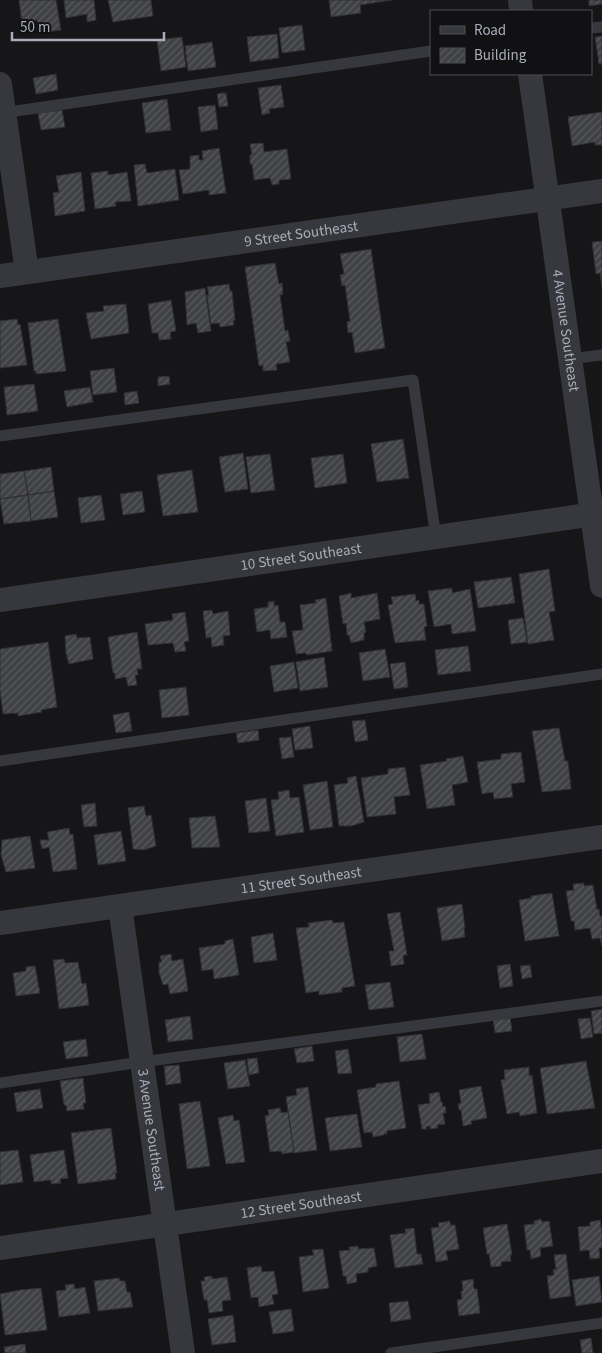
<svg xmlns="http://www.w3.org/2000/svg" width="602" height="1353" font-family="'Source Sans 3',sans-serif">
<style>
.building{fill:url(#building-hatch);stroke:#303034}
.lines{fill:none;stroke-linecap:round;stroke-linejoin:round}
.service{stroke:#37383d;stroke-width:11}
.minor{stroke:#37383d;stroke-width:24}
.labels{text-anchor:middle;stroke-width:4;stroke-linejoin:round;paint-order:stroke}
.street-label{font-size:15px;fill:#a8adb8;stroke:#111113}
</style>
<defs>
<pattern id="building-hatch" width="6" height="6" patternUnits="userSpaceOnUse" patternTransform="scale(1.25)"><rect width="6" height="6" fill="#404145"/><path d="M-1 1l2-2M0 6l6-6M5 7l2-2" fill="none" stroke="#595a5e"/></pattern>
</defs>
<rect width="100%" height="100%" fill="#161618"/>
<path class="building" d="M19,0H56L61,30L39,33L37,20L22,23Z
M64,0H94L96,20L87,22V14L66,18Z
M108,0H151L153,16L113,22Z
M329,0H392L360,5L361,13L331,17Z
M589,0H602V4L589,6Z
M302,25L305,50L282,53L279,28Z
M277,34L279,58L250,62L247,37Z
M602,36V64H599L595,37Z
M182,37L186,67L161,71L157,40Z
M212,42L216,67L188,71L185,46Z
M56,74L58,90L36,94L33,78Z
M281,85L284,107L269,109L270,113L262,115L258,88Z
M222,93H226L228,106L219,107L217,94Z
M167,99L171,130L146,133L142,103Z
M215,105L218,129L201,132L198,107Z
M62,110L65,127L41,130L38,113Z
M602,112V145H595V142L572,146L568,117Z
M263,143L264,152L287,149L291,179L279,180V184L272,185L270,178L254,180L252,164H250V155L252,154L250,144Z
M219,148L226,193L209,195V190L183,194L179,170L190,169V156L199,155V160H203L202,151Z
M145,164L147,173L175,169L179,200L138,206L134,165Z
M108,171V175L127,172L131,201L115,202L116,206L95,209L91,173Z
M81,172L85,211L55,216L53,193L59,192L56,176Z
M602,241V287L600,273L596,274L592,242Z
M371,249L385,348L355,353L352,332L348,333L347,322L350,321L345,285L342,286L340,275L344,274L340,254Z
M275,263L279,284L282,283L283,294L280,295L285,331L288,330L290,341L286,342L290,362L276,364L277,370L263,371V365L259,366L245,267Z
M229,284L230,291H232L235,320L233,321L234,325L220,327L219,323L211,324L207,295H209L207,287Z
M205,288L211,331L198,333L196,323L187,325L185,292Z
M171,300L176,331L170,332L171,339L159,340L158,333H152L148,304Z
M126,304L129,333L91,339L86,313L104,311L103,306Z
M17,319L18,325L20,324L27,365L0,368V321Z
M58,319L66,371L36,374V371H34L28,323Z
M114,368L117,392L93,395L90,371Z
M169,376L170,384L158,386V377Z
M34,384L38,411L7,415L4,387Z
M90,387L93,402L67,407L64,391Z
M137,391L139,403L125,405L124,393Z
M403,439L409,478L377,482L371,444Z
M243,453L248,489L225,492L219,457Z
M270,454L275,490L251,493L246,457Z
M343,454L347,483L315,488L311,458Z
M51,467L54,491L28,495L24,471Z
M192,470L198,512L163,516L157,475Z
M24,471L28,495L0,499V474Z
M54,491L58,517L31,521L28,495Z
M142,491L145,512L123,515L120,494Z
M28,495L31,521L4,524L0,499Z
M101,495L105,520L81,523L78,498Z
M549,569L555,611L549,612L554,640L528,644L519,574Z
M511,577L515,603L478,608L474,582Z
M452,588V593L470,589L476,631L452,634L451,624L434,627L428,591Z
M351,593V598L377,593L380,619L364,622L366,632L364,633V640L351,643L349,635H347L346,623L343,624L339,596Z
M415,594L416,601L419,600V604H424L427,626L424,627L426,640L395,643L388,605L393,604L391,597Z
M326,598L332,651L307,655L306,653L296,654L292,631L303,630L300,605L316,603L315,600Z
M274,601V606L278,605L280,622H285L287,637L271,639L270,630L257,632L254,609L268,607V602Z
M212,610L213,614L228,611L230,635L223,636L224,645L212,647L211,637L206,638L203,611Z
M185,612L189,641L184,642L186,651L175,652L173,643L148,645L145,624L173,620L172,614Z
M523,618L527,642L511,644L508,620Z
M137,632L142,669H137L138,675H135L137,685L128,686L126,677L115,679V673H113L108,637Z
M76,634L77,638L90,637L93,659L69,664L66,653L65,636Z
M48,642L57,707L41,710L42,712L18,716V713L3,714L0,691V649Z
M468,646L471,671L438,675L435,650Z
M385,649L390,677L363,681L359,653Z
M324,657L328,687L300,691L296,662Z
M294,662L298,688L274,692L270,666Z
M405,662L408,687L394,689L390,664Z
M186,687L189,715L162,718L159,690Z
M129,712L132,731L116,733L113,715Z
M365,720L368,740L355,742L352,721Z
M310,726L313,748L295,750L292,729Z
M559,728L565,761H568L571,789L542,792L532,731Z
M258,730L259,740L238,743L236,733Z
M291,737L294,757L282,759L279,738Z
M521,752L525,782L511,784L513,797L494,799L493,792L482,794L477,762L501,759V754Z
M463,756L468,782L452,785L455,805L427,809L420,765L447,761L446,759Z
M405,767L410,795L394,797L396,814L367,817L361,778L388,774V769Z
M356,776L364,822L351,826H339L334,785L348,783L347,778Z
M327,781L333,827L310,830L303,785Z
M289,790L290,798L299,797L304,832L276,836L271,800L279,799L278,792Z
M266,798L270,831L249,833L245,801Z
M95,803L97,826L84,827L81,805Z
M144,806L146,816L151,815L156,846L144,850L133,849L128,808Z
M215,816L220,847L192,848L189,818Z
M69,828L70,835L73,834L77,869L53,872L49,847L42,849L40,840H49L47,832Z
M121,831L126,861L98,865L94,835Z
M30,836L35,868L6,872L1,855L2,840Z
M584,883V886L593,885L597,910L599,909L600,916H602V946L600,938L592,939L590,928L575,930L574,921H571L566,891L574,890L573,884Z
M552,893L559,936L525,941L519,900L531,898V896Z
M462,904L465,928H464L465,937L442,941L437,908Z
M400,912L407,955H403L404,964L391,966L389,951H394L387,914Z
M332,920L333,923L344,922L355,986L342,988V992L319,995V991L306,993L296,928L309,927L308,923Z
M273,933L277,960L254,963L251,937Z
M233,939L239,975L214,979L213,969L202,971L199,948L225,944V941Z
M171,954L172,961L183,959L188,991L170,994L168,984L163,985L159,973V962H162L160,956Z
M64,959L65,963L78,962L82,984L86,983L89,1005L59,1009L53,960Z
M510,964L513,986L500,988L497,966Z
M530,965L532,977L522,979L520,966Z
M35,966L40,993L16,996L13,973L26,971V967Z
M390,982L394,1007L369,1010L365,985Z
M602,1009V1033L594,1034L591,1011Z
M190,1016L193,1039L168,1042L165,1020Z
M510,1017L512,1031L495,1033L493,1019Z
M590,1018L593,1037L581,1039L578,1019Z
M422,1034L426,1059L400,1062L397,1037Z
M86,1039L88,1056L66,1059L63,1042Z
M312,1046L314,1061L297,1063L294,1049Z
M348,1049L352,1073L338,1074L335,1051Z
M257,1058L259,1073L249,1075L247,1059Z
M245,1060L250,1086L228,1089L224,1063Z
M586,1061L595,1108L547,1114L540,1068Z
M179,1065L181,1083L166,1085L164,1066Z
M529,1067V1076L532,1075L537,1113L520,1116L519,1112L507,1114L501,1080L505,1079L504,1070Z
M83,1078L86,1103H83L84,1109L67,1111L66,1105H64L60,1081Z
M399,1081L406,1128L387,1131V1134H384V1135L373,1137L372,1132L364,1133L357,1090L376,1087V1084Z
M481,1086L487,1118L471,1121L472,1124L463,1126L461,1110H459L458,1104L461,1103L459,1090Z
M308,1087L317,1150L294,1153L286,1097L297,1095L296,1089Z
M40,1089L43,1108L17,1112L14,1093Z
M439,1092L441,1102H442L443,1107L445,1106L446,1113H443L445,1124L437,1125L438,1128L430,1129V1126L426,1127L427,1129H422L418,1105L430,1103L429,1094Z
M200,1101L210,1166L187,1169L179,1104Z
M280,1108L281,1113L288,1112L294,1152L282,1154L281,1151L270,1152L265,1116L269,1115L268,1110Z
M357,1114L362,1147L330,1151L325,1118Z
M233,1115L234,1121L239,1120L245,1162L226,1164L218,1118Z
M111,1128L117,1173H115L116,1179L78,1184L71,1133Z
M18,1150L23,1182L0,1185V1152Z
M64,1150L68,1178L60,1179L61,1183L51,1184V1180L34,1182L30,1155Z
M541,1219L542,1222L549,1221L553,1246L540,1248L541,1256L531,1259L530,1250H527L524,1225L534,1224V1221Z
M600,1220L602,1234V1248H599L600,1258L590,1259L589,1250L580,1251L578,1227L590,1226V1222Z
M450,1221V1225H455L459,1249L446,1251L448,1260L436,1262L431,1228L439,1227L438,1223Z
M507,1224L512,1255H510L511,1261L501,1262V1266L491,1267L489,1254H487L483,1228Z
M414,1228L417,1254H421L423,1264L395,1268L390,1235L406,1233L405,1229Z
M358,1246V1249L374,1248L377,1266L368,1268V1272L356,1274L357,1282L347,1284L346,1276H343L339,1251L350,1250L349,1247Z
M323,1249L329,1288L303,1292L299,1257L314,1255L312,1250Z
M566,1254L571,1296L550,1299L547,1276L554,1275L553,1270L556,1269L554,1255Z
M261,1266L262,1272L274,1271L278,1294L272,1295L274,1304L259,1307L258,1297L251,1298L247,1268Z
M212,1276V1279L227,1277L231,1300L222,1301L223,1311L209,1313L207,1300H204L201,1281H205L204,1277Z
M599,1276L602,1302L576,1306L572,1280Z
M119,1278L120,1281H125L127,1292H130L133,1307L98,1311L94,1281Z
M473,1279L474,1289H477L480,1313L459,1316L457,1300L462,1299L461,1291H463L462,1281Z
M74,1284L75,1289L85,1287L90,1313L59,1317L56,1291L66,1290L65,1285Z
M41,1288L47,1330L5,1335L0,1294L20,1290Z
M408,1301L411,1319L391,1322L389,1303Z
M291,1309L294,1331L273,1334L269,1312Z
M233,1315L236,1342L212,1345L208,1319Z
M591,1338L593,1353H582L580,1340Z
M25,1344L26,1353H5L4,1347Z"/>
<g class="lines">
<path class="service" d="M591,28L602,27
M2,113L431,51
M570,359L602,355
M0,436L413,380L436,538
M0,761L602,674
M0,1083L141,1062L602,1001
M391,1353L602,1323"/>
<g class="minor">
<path d="M520,0L521,11"/>
<path id="s1" d="M530,74L602,586"/>
<path d="M0,84L27,272"/>
<path id="s2" d="M0,276L602,191"/>
<path id="s3" d="M0,600L602,513"/>
<path id="s4" d="M120,906L183,1353"/>
<path id="s5" d="M0,923L602,837"/>
<path id="s6" d="M0,1248L602,1161"/>
</g>
</g>
<g class="labels">
<g class="street-label">
<text dy="5" stroke="none"><textPath href="#s2" startOffset="304">9 Street Southeast</textPath></text>
<text dy="5" stroke="none"><textPath href="#s1" startOffset="259">4 Avenue Southeast</textPath></text>
<text dy="5" stroke="none"><textPath href="#s3" startOffset="304">10 Street Southeast</textPath></text>
<text dy="5" stroke="none"><textPath href="#s5" startOffset="304">11 Street Southeast</textPath></text>
<text dy="5" stroke="none"><textPath href="#s4" startOffset="226">3 Avenue Southeast</textPath></text>
<text dy="5" stroke="none"><textPath href="#s6" startOffset="304">12 Street Southeast</textPath></text>
</g>
</g>
<rect x="430" y="10" width="162" height="65" fill="#111113" stroke="#4d4f55"/>
<rect x="440" y="26" width="25" height="8" fill="#37383d" stroke="#4d4f55"/>
<text x="474" y="35" font-size="15" fill="#a8adb8">Road</text>
<rect x="440" y="48" width="25" height="15" fill="url(#building-hatch)" stroke="#4d4f55"/>
<text x="474" y="60" font-size="15" fill="#a8adb8">Building</text>
<path d="M12 32v8h152v-8" fill="none" stroke="#a8adb8" stroke-width="2.5"/>
<text x="20" y="32" font-size="15" fill="#a8adb8" stroke="#111113" stroke-width="4" paint-order="stroke">50 m</text>
</svg>
